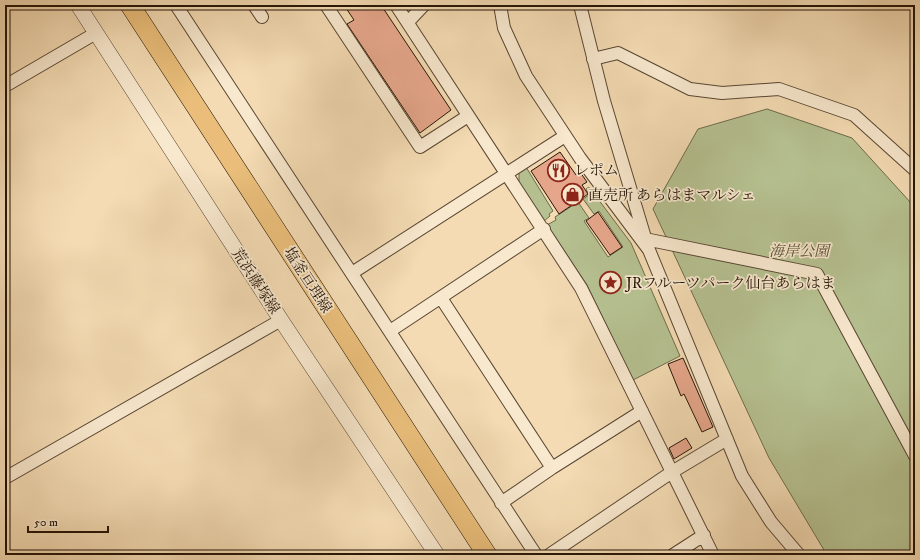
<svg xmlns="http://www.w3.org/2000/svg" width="920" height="560" font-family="'IM FELL DW Pica','Noto Serif JP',serif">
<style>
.green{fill:#b6c191;stroke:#6e6b4c}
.building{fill:#e7a78c;stroke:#251507}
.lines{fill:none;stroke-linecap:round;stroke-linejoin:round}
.minor-casing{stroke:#594632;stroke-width:14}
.tertiary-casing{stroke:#594632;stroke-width:16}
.primary-casing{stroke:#251507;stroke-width:20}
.minor{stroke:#f8e8ce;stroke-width:12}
.tertiary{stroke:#f8e8ce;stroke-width:15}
.primary{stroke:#eabe7a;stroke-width:19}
.labels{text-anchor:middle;stroke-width:3.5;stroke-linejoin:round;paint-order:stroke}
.poi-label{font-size:15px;fill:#251507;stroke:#f8e8ce;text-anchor:start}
.park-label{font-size:15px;font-style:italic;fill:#585137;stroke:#f8e8ce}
.street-label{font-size:15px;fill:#251507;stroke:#f8e8ce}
</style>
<rect width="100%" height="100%" fill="#f4dbb3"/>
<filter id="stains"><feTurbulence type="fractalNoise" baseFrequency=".005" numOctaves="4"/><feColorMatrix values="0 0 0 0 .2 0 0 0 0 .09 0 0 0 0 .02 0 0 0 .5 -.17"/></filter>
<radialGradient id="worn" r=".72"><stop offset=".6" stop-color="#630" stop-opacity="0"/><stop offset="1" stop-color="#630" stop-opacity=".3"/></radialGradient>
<path class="green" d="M767,109L852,138L911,203L915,215V555H827L769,458L653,209L698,129Z
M526,167L553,211L549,214L550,216L544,221L519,183V173Z
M589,187L631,243L680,356L633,380L587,285L547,225L556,220L555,217L578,202L589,218L584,221L608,257L623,247L599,211L594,214L583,199L589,195L586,189Z"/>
<path class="building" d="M344,5H381L451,110L420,133L347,24L354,20Z
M560,152L576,175L580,172L587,182L582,185L588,194L559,214L531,171Z
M598,212L622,247L610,255L586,221Z
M683,358L713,427L702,432L684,394L681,396L668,364Z
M686,438L692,448L674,459L669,448Z"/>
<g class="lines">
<defs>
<path id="minor" d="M176,5L536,555
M254,5L262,17
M326,5L420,147L468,116
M396,5L581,288L713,555
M500,5L504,28L526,76L580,158L649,250L742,476L771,522L799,555
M580,5L604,101L646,241
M408,22L424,5
M593,59L618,53L690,89L722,93L779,89L854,115L915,170
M5,86L96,33
M645,239L817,274L915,456
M352,273L565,136
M441,298L552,468
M390,331L544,229
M5,478L281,320
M501,503L552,468L642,411
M549,555L672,472L727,439
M673,555L704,535"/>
<path id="tertiary" d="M78,5L281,320L437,555"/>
<path id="primary" d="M130,5L487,555"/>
</defs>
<use href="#minor" class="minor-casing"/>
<use href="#tertiary" class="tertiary-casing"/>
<use href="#primary" class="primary-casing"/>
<use href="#minor" class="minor"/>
<use href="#tertiary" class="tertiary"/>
<use href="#primary" class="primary"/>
</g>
<defs>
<symbol id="restaurant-ring" viewBox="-11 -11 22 22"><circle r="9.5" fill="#f8e8ce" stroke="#8f2418" stroke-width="1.5"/><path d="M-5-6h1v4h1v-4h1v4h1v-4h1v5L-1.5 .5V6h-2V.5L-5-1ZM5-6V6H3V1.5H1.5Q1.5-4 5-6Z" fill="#8f2418"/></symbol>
<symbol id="shop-ring" viewBox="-11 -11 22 22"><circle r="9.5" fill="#f8e8ce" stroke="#8f2418" stroke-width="1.5"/><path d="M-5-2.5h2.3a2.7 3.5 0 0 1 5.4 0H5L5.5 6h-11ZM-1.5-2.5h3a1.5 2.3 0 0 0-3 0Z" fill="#8f2418"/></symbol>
<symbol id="sight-ring" viewBox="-11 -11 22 22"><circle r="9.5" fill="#f8e8ce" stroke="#8f2418" stroke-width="1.5"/><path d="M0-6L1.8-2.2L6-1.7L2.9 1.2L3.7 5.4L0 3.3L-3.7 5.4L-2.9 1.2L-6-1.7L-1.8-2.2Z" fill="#8f2418"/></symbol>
</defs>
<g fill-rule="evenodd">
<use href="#restaurant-ring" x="546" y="158" width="25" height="25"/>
<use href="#shop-ring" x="560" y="182" width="25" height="25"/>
<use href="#sight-ring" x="598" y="270" width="25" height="25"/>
</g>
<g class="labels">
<g class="poi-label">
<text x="574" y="175">レポム</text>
<text x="588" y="200">直売所 あらはまマルシェ</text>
<text x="626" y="288">JRフルーツパーク仙台あらはま</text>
</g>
<g class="park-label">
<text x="799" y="256">海岸公園</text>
</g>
<g class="street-label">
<text transform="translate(308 280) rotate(57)" y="5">塩釜亘理線</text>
<text transform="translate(256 281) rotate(57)" y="5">荒浜藤塚線</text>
</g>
</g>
<rect width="920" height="560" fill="none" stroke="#f4dbb3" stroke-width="20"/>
<rect x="6" y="6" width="908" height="548" fill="none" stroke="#251507" stroke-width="2"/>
<rect x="10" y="10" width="900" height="540" fill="none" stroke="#251507"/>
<path d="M28 526v6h80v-6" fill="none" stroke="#251507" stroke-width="2"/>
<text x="34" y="526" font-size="12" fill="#251507" stroke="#f8e8ce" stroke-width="3" paint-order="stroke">50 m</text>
<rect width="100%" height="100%" filter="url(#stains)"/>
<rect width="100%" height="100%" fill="url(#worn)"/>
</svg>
